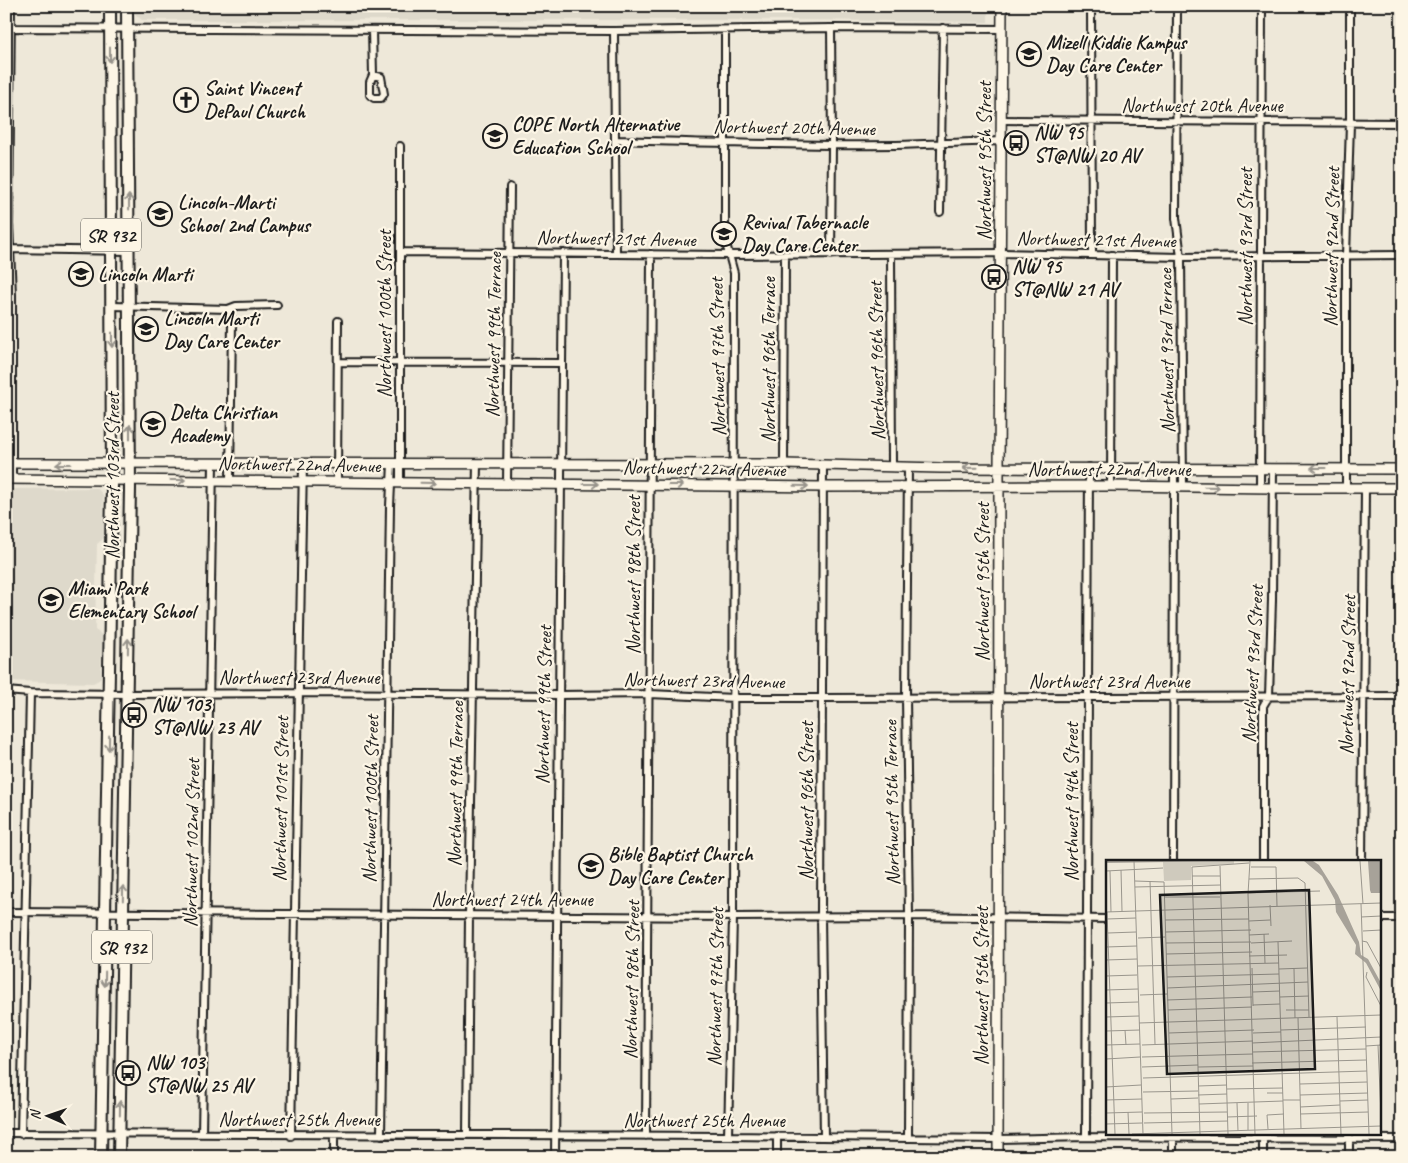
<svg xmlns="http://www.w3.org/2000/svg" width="1408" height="1163" font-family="Caveat,sans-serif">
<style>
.built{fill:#ded9cb}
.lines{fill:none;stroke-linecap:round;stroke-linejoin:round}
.street-casing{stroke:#1c1c1c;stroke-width:10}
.secondary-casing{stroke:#1c1c1c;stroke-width:12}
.primary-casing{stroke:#1c1c1c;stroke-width:14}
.street{stroke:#fcf5e5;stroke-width:6}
.secondary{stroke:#fcf5e5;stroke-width:9}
.primary{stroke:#fcf5e5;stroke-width:10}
.oneway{stroke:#97938b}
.labels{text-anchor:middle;stroke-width:4.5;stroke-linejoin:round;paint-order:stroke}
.shield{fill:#fcf5e5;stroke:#5f5d58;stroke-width:1}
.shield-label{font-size:19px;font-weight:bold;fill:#1c1c1c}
.poi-label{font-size:20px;font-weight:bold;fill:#1c1c1c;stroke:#fcf5e5;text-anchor:start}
.street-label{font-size:20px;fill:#1c1c1c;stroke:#fcf5e5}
.inset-road{fill:none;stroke:#9a968d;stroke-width:1}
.view{fill:#1c1c1c;fill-opacity:0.15;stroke:#1c1c1c;stroke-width:2.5}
.inset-edge{fill:none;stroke:#1c1c1c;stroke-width:2.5}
</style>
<rect width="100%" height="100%" fill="#eee8d9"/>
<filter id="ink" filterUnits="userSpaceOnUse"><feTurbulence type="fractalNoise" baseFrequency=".02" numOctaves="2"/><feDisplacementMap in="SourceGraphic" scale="10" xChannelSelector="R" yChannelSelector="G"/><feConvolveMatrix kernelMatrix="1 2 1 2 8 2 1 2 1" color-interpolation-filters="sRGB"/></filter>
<g filter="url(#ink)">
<path class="built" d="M134,6H988V22L803,20H142L135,14Z
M97,488L103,495L104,538L97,544L95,630L102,635L101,677L99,680L93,683L6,681L7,489Z"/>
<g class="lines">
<defs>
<path id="street" d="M11,6L9,224L12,295V479
M1091,6L1092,254
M1177,6L1176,218L1181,257L1183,486
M6,28L614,31L831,28L1002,29
M831,28L832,145L831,255
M372,30L373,75L370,82V95L374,98H381L384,94L381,77L373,75
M725,30V240L734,273L733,917L728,1136
M614,31L616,254
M1002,120L1402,123
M615,140C709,143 802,146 896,145C931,144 966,142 1002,141
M400,146V482
M940,212L943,28
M8,249L129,251
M400,252L729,255L1001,253L1181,257L1402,255
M891,255L892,467
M112,306L228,309L236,306L277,305
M228,309L232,321L230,480
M338,362L562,363
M784,464L785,255
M823,465L821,916L824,1137
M908,467L906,697L909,916L908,1138
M337,481L338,321
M507,484L510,187
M1111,486L1112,255
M1260,488L1262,6
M1346,488V256L1350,123V6
M6,691L30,693L127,694L298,693L559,695L650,694L734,698H823L1402,696
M1173,862L1174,468
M1263,862V706L1269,696L1272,600L1273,468
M1362,862L1365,488
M6,912L733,917L909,916L1107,919
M1379,918H1402
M6,1133L728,1136L998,1139L1086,1137L1402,1139
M21,1134L30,693
M202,1134L213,463
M381,1135L390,506L392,463
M467,1135L469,915L477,463
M291,1136L303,463
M646,1136L651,254
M1086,1137L1089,467
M334,1157V1136
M555,1157L563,253
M777,1157V1136
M1173,1157V1134
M1263,1157V1135
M1349,1157V1135"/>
<path id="secondary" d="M6,463L784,464L940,468L1402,469
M6,479L823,487L1111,486L1272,488H1402
M998,1157L999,467L1002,6"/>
<path id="primary" d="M101,1157L112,488L110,6
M119,1157L130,488L127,6"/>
</defs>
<use href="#street" class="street-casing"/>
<use href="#secondary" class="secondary-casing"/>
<use href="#primary" class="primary-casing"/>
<use href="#street" class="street"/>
<use href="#secondary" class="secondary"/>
<use href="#primary" class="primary"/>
</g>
<defs><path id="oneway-shaft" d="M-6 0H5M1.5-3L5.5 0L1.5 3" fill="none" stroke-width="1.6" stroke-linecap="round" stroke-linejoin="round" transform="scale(1.25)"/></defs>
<g class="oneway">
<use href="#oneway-shaft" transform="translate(110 55) rotate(90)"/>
<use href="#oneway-shaft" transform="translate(129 202) rotate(-91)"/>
<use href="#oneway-shaft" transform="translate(112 340) rotate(90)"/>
<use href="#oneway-shaft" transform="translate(130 432) rotate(-90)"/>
<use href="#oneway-shaft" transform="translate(63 464) rotate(-180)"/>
<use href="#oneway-shaft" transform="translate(970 468) rotate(179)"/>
<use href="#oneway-shaft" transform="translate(1318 468) rotate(-180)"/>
<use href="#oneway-shaft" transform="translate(178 480)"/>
<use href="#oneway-shaft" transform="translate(428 483) rotate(1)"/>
<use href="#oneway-shaft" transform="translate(591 484)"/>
<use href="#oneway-shaft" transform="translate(676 485)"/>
<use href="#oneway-shaft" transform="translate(801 486) rotate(1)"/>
<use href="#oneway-shaft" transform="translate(1212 487) rotate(1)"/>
<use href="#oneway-shaft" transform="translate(128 646) rotate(-89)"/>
<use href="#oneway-shaft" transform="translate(109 743) rotate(91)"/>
<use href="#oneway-shaft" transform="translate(123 893) rotate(-89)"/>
<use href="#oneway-shaft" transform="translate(105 979) rotate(91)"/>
<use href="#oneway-shaft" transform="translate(120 1108) rotate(-89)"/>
</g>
</g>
<defs>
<symbol id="school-ring" viewBox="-11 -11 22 22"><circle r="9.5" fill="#fcf5e5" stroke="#1c1c1c" stroke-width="1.5"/><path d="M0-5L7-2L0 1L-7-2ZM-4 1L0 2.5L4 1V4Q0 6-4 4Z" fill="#1c1c1c"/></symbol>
<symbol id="church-ring" viewBox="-11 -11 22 22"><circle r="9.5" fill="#fcf5e5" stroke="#1c1c1c" stroke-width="1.5"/><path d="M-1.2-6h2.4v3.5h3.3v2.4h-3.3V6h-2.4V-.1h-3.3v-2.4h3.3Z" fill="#1c1c1c"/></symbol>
<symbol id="bus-ring" viewBox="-11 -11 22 22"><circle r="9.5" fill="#fcf5e5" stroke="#1c1c1c" stroke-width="1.5"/><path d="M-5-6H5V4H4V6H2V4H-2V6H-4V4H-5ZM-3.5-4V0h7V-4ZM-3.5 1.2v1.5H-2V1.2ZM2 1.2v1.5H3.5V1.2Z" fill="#1c1c1c"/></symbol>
</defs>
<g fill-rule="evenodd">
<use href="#school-ring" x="1015" y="40" width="28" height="28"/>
<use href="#church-ring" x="172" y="86" width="28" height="28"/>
<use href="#school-ring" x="481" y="122" width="28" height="28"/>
<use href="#bus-ring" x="1002" y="129" width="28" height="28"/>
<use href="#school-ring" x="146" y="200" width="28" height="28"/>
<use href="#school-ring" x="710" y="220" width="28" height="28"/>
<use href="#school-ring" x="67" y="260" width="28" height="28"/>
<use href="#bus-ring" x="980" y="263" width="28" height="28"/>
<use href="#school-ring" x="132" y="315" width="28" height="28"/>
<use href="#school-ring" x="139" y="410" width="28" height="28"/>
<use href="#school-ring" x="37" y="586" width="28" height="28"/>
<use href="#bus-ring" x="120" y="701" width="28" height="28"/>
<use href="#school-ring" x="577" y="852" width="28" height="28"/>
<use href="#bus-ring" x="114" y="1059" width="28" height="28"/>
</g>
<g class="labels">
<g class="shield">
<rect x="81" y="218.5" width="60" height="33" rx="4"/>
<rect x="92" y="930.5" width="60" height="33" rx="4"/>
</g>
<g class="shield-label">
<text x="111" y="242">SR 932</text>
<text x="122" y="954">SR 932</text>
</g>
<g class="poi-label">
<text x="1046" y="49">Mizell Kiddie Kampus<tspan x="1046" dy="23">Day Care Center</tspan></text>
<text x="204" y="95">Saint Vincent<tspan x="204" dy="23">DePaul Church</tspan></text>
<text x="512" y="131">COPE North Alternative<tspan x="512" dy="23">Education School</tspan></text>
<text x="1034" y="139">NW 95<tspan x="1034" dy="23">ST@NW 20 AV</tspan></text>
<text x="178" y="209">Lincoln-Marti<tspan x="178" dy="23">School 2nd Campus</tspan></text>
<text x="742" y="229">Revival Tabernacle<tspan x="742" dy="23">Day Care Center</tspan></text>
<text x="1012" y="273">NW 95<tspan x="1012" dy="23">ST@NW 21 AV</tspan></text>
<text x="98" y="281">Lincoln Marti</text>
<text x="164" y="325">Lincoln Marti<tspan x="164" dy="23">Day Care Center</tspan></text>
<text x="170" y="419">Delta Christian<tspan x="170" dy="23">Academy</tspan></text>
<text x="68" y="595">Miami Park<tspan x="68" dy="23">Elementary School</tspan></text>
<text x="152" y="711">NW 103<tspan x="152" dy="23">ST@NW 23 AV</tspan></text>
<text x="608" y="861">Bible Baptist Church<tspan x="608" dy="23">Day Care Center</tspan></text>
<text x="146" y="1069">NW 103<tspan x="146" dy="23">ST@NW 25 AV</tspan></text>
</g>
<g class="street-label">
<text x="1202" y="112">Northwest 20th Avenue</text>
<text transform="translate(794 127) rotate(1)" y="7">Northwest 20th Avenue</text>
<text transform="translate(984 161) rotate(-90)" y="7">Northwest 95th Street</text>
<text transform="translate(616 238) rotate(1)" y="7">Northwest 21st Avenue</text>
<text transform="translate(1096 239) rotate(1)" y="7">Northwest 21st Avenue</text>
<text transform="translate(1245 247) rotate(-90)" y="7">Northwest 93rd Street</text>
<text transform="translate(1331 247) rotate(-89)" y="7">Northwest 92nd Street</text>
<text transform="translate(384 314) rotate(-90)" y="7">Northwest 100th Street</text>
<text transform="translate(493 335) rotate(-89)" y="7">Northwest 99th Terrace</text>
<text transform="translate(1166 351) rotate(-91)" y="7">Northwest 93rd Terrace</text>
<text transform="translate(717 357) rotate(-91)" y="7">Northwest 97th Street</text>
<text transform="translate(768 360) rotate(-90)" y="7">Northwest 96th Terrace</text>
<text transform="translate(876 361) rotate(-91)" y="7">Northwest 96th Street</text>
<text transform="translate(299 464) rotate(1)" y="7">Northwest 22nd Avenue</text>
<text transform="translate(704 468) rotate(1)" y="7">Northwest 22nd Avenue</text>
<text x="1109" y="476">Northwest 22nd Avenue</text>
<text transform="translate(112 476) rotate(-90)" y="7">Northwest 103rd Street</text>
<text transform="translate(633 575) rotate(-90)" y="7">Northwest 98th Street</text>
<text transform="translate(982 582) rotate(-90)" y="7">Northwest 95th Street</text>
<text transform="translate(1252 664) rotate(-87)" y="7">Northwest 93rd Street</text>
<text transform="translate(1347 675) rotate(-89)" y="7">Northwest 92nd Street</text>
<text x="299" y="684">Northwest 23rd Avenue</text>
<text transform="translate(704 680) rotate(1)" y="7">Northwest 23rd Avenue</text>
<text x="1109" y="688">Northwest 23rd Avenue</text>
<text transform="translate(543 705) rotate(-89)" y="7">Northwest 99th Street</text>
<text transform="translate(455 784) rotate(-89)" y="7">Northwest 99th Terrace</text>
<text transform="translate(280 799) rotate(-89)" y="7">Northwest 101st Street</text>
<text transform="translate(370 799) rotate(-89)" y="7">Northwest 100th Street</text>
<text transform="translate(806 801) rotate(-90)" y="7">Northwest 96th Street</text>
<text transform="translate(1071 802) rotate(-90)" y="7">Northwest 94th Street</text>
<text transform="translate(891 803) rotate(-91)" y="7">Northwest 95th Terrace</text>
<text transform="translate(191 843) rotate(-89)" y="7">Northwest 102nd Street</text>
<text x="512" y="906">Northwest 24th Avenue</text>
<text transform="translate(631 980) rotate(-89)" y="7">Northwest 98th Street</text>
<text transform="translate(981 986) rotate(-90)" y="7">Northwest 95th Street</text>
<text transform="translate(715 987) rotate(-89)" y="7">Northwest 97th Street</text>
<text x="299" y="1126">Northwest 25th Avenue</text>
<text x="704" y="1127">Northwest 25th Avenue</text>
</g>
</g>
<g transform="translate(1106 860)">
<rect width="275" height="275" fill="#eee8d9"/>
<path d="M128,1V4L85,6V20L58,21L57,2Z" fill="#cfcabd"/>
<path d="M0,1H127L0,3ZM198,1H207L213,5L232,35L253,82L255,95L262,99L275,123V131L260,103L249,94L250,85L230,52L229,40L216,16ZM262,1H275V33H265L264,30Z" fill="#a7a299"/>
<path class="inset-road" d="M28,1L37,274M144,1L142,34L149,274M254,1L257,44M114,6L122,274M145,7H170L171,46M15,10L16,51M0,11L57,8M4,11L5,52M86,16H114M143,19L192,18L199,23L203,157M29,21L58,22L66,274M44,21L49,184M29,27L115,25M142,33L214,31M58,37H114M255,44L263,274M164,45L165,66M0,52L275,43M1,52L9,274M255,57L275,56M1,59L30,58M59,60L143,59M143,61L164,60M257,71L275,70M59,72L145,70M2,73L30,72M158,74L159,103M143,75L163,74M32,78L59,77M256,81L261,82L275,108M172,82L178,274M60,83L145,82M145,83L186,81M0,87L31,86M60,94L146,92M143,96L181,95M0,100L31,99M32,106L173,103M146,108L147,146M173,109L201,108M188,109L189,158M261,112L260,117L275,146M0,116L31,115M61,117L173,114M61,128L202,122M0,130L32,129M147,132L174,131M34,135L61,134M174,137L203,136M61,140L146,137M0,143L32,142M147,145L174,144M62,150L146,147M180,150H203M0,157L33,156M231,157L235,274M192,158L195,269M33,163L275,155M19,170L20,185M175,170L260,167M0,171L34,170M63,173L148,170M147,173L175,172M146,183L275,177M0,185L34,184M36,185L147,181M272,185L275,255M260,186L275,185M147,192L260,189M36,197L147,194M0,199L34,197M146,203L260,200M36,207L92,205M92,207L147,206M37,218L261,211M194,224L261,222M92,226L121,225M0,227L35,225M121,229L177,228M37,232L92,231M161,233H177M92,235L121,234M194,235L262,233M65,239L92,238M0,240L36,239M177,240H194M234,241L262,240M131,243L132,271M93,244L177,241M194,247L234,245M22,252L23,274M0,253L36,252M38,253L121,252M194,254L262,252M121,257L151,256M38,263L122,261M0,264L36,263M162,269L161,255L178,254M142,270V243M26,274L275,266M94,274L86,7L143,3"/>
<path class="view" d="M203,30L209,209L61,214L54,35Z"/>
<rect width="275" height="275" class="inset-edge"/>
</g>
<rect width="1408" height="1163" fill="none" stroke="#fcf5e5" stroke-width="25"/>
<rect x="12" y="12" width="1383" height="1138" fill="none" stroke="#1c1c1c" stroke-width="2" filter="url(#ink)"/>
<g transform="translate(48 1116) rotate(272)" stroke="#fcf5e5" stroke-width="4" paint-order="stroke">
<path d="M0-4L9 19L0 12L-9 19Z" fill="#1c1c1c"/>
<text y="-8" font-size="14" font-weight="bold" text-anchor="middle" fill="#1c1c1c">N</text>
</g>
</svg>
